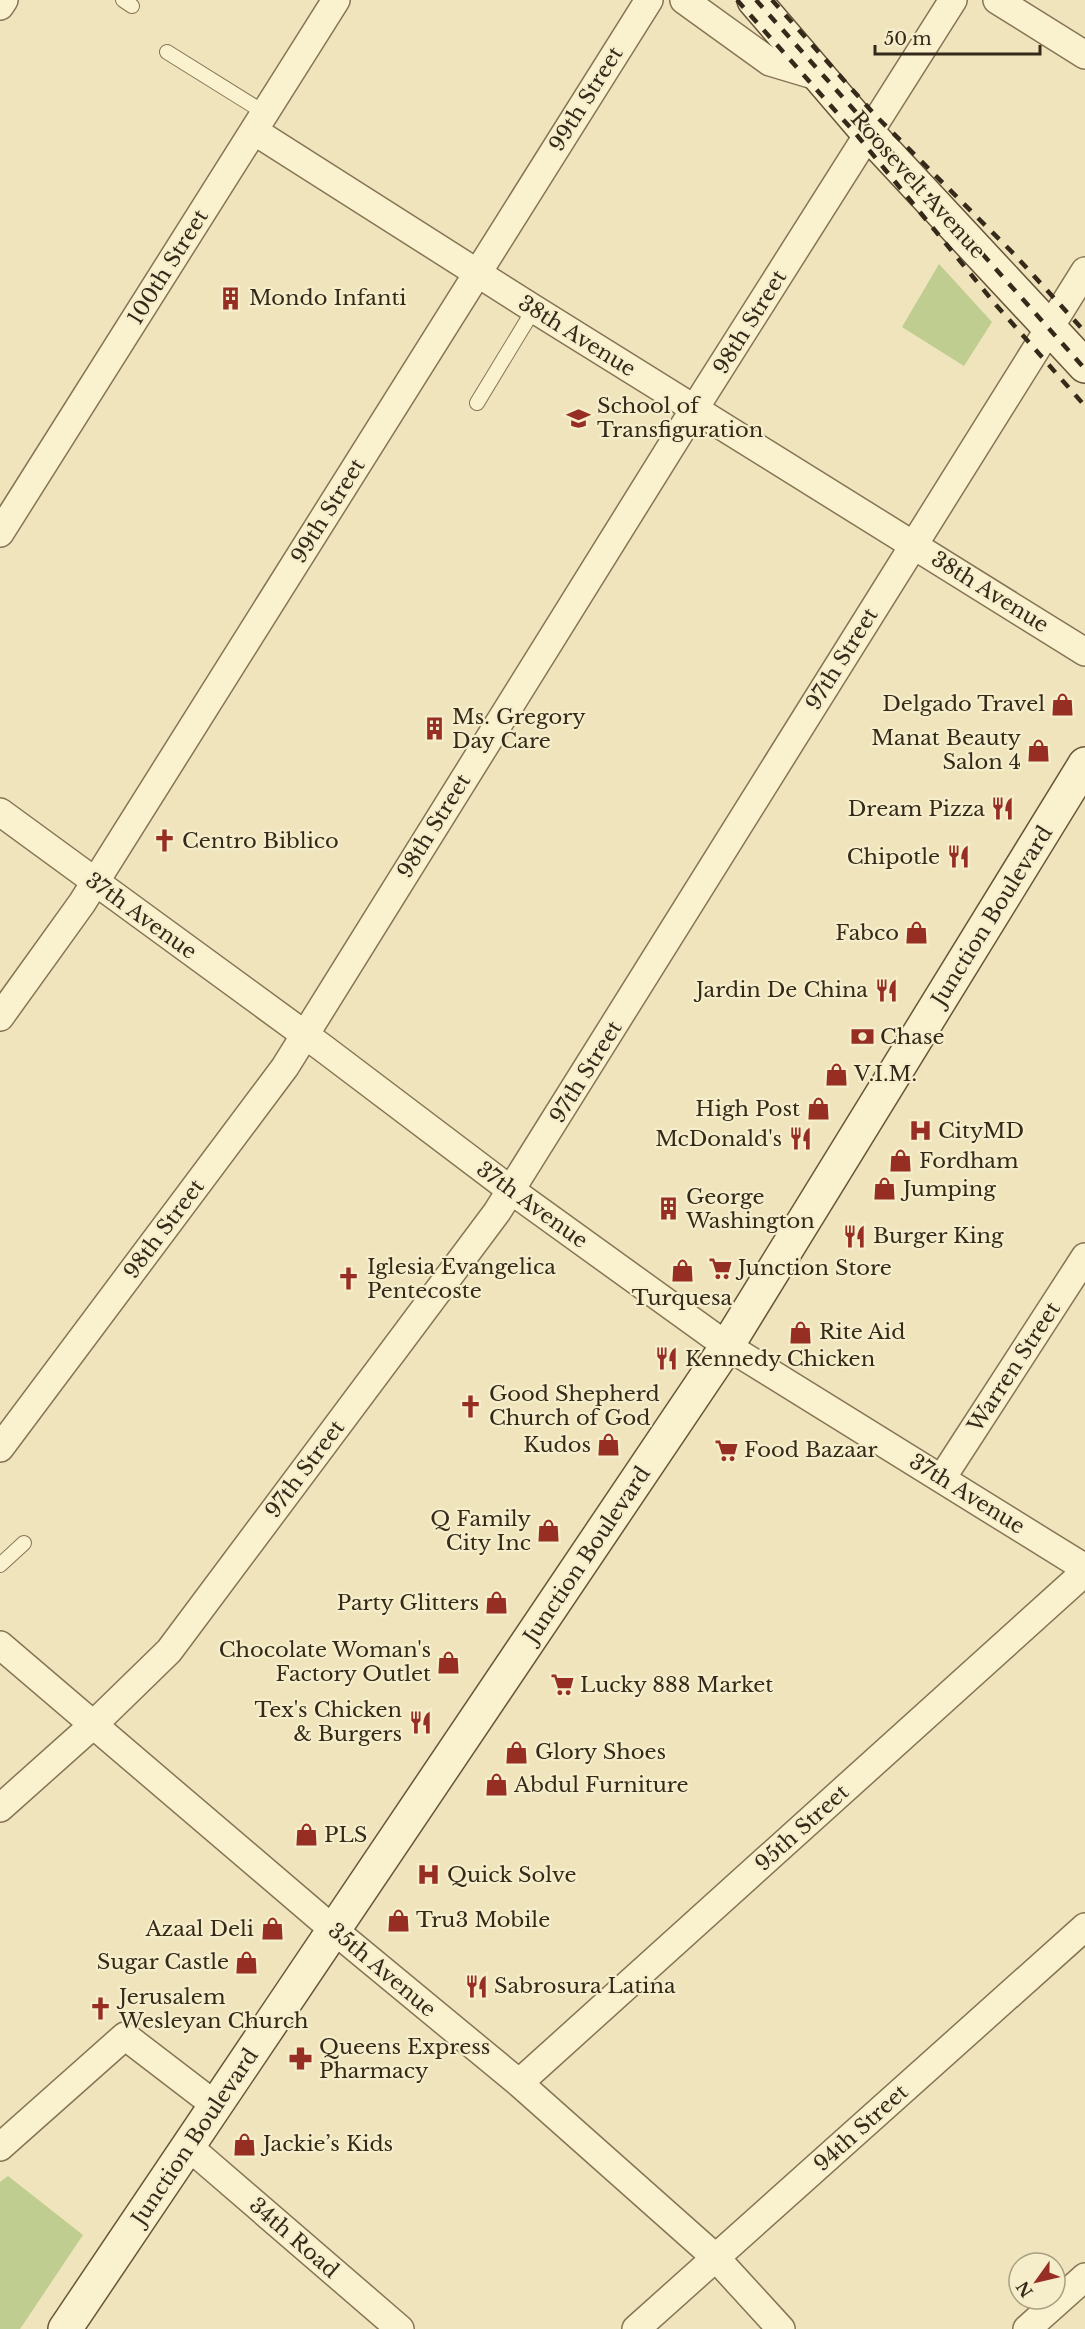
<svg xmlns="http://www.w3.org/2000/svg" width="1085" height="2329" font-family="'Libre Baskerville',serif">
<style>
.green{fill:#c0cd90}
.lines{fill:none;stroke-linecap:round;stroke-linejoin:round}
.service-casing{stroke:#867455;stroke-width:16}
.minor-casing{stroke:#867455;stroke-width:30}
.secondary-casing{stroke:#685539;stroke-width:36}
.service{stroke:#faf1cf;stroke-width:14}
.minor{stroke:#faf1cf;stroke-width:27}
.secondary{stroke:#faf1cf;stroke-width:33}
.rail{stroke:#352a1a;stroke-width:4.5;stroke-dasharray:10 10;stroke-linecap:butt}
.labels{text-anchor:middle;stroke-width:4.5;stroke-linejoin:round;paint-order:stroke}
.street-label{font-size:21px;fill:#352a1a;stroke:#f6eecb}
.poi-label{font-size:21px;fill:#352a1a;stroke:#f6eecb;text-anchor:start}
</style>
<rect width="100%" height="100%" fill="#efe4bc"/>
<path class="green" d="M939,264L992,322L964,366L902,327Z
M8,2176L83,2235L20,2329H0V2182Z"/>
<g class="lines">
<defs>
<path id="service" d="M123,0L132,6
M167,52L265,113
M477,403L534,309
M0,1565L24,1543"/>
<path id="minor" d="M684,0L770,62L820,77
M997,0L1085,55
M0,6L4,0
M254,131L534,309L1085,652
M0,533L336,0
M0,812L323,1048L512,1191L727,1346L1085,1568
M0,1017L82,903L649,0
M0,1448L285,1067L705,392L953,0
M942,1478L1085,1257
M0,1645L335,1931L519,2083L716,2258L781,2329
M0,1808L93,1725L169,1651L497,1212L1085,271
M519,2083L1085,1572
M0,2147L125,2036L215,2105
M189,2147L400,2329
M636,2329L1085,1927
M1027,2329L1085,2277"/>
<path id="secondary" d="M754,0L868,133L1085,366
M65,2329L727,1346L1085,764"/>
</defs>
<use href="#service" class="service-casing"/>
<use href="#minor" class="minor-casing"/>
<use href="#secondary" class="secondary-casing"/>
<use href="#service" class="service"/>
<use href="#minor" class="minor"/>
<use href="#secondary" class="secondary"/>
<path class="rail" d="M737,0L856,134L996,305L1085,406
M756,0L1085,369
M772,0L875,115L1014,254L1085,332"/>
</g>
<defs>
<symbol id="building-bare" viewBox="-9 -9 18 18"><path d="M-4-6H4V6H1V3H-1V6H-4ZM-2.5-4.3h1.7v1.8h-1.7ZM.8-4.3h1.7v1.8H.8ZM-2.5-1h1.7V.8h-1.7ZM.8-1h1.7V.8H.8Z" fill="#972e23" stroke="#f6eecb" stroke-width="2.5" paint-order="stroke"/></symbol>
<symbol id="school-bare" viewBox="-9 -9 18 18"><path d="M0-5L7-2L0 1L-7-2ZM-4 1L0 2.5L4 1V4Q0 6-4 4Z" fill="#972e23" stroke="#f6eecb" stroke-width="2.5" paint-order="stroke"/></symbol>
<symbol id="shop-bare" viewBox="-9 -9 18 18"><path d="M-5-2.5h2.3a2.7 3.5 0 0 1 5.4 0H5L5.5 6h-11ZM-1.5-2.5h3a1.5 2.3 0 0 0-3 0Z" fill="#972e23" stroke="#f6eecb" stroke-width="2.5" paint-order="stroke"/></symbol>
<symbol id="restaurant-bare" viewBox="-9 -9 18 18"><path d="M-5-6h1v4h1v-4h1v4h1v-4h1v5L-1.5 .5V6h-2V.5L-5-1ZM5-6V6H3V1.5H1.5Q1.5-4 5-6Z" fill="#972e23" stroke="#f6eecb" stroke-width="2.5" paint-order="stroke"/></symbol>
<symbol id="church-bare" viewBox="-9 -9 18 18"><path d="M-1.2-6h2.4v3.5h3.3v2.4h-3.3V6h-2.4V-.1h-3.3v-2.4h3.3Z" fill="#972e23" stroke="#f6eecb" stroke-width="2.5" paint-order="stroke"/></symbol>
<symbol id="bank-bare" viewBox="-9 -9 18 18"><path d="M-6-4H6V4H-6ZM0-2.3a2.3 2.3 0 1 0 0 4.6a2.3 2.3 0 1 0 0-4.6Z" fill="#972e23" stroke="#f6eecb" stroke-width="2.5" paint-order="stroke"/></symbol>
<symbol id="hospital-bare" viewBox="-9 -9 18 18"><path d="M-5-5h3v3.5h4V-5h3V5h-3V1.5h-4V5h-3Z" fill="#972e23" stroke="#f6eecb" stroke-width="2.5" paint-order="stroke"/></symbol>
<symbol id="supermarket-bare" viewBox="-9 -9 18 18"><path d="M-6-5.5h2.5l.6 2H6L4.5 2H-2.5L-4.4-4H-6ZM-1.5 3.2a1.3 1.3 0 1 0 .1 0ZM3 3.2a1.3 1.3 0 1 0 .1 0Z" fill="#972e23" stroke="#f6eecb" stroke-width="2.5" paint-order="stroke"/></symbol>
<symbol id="pharmacy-bare" viewBox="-9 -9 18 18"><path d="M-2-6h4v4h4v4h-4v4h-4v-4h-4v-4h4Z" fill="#972e23" stroke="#f6eecb" stroke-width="2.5" paint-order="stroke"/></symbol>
</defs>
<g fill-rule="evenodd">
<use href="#building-bare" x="214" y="282" width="33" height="33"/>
<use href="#school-bare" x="562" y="402" width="33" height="33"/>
<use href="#shop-bare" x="1046" y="688" width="33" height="33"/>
<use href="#building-bare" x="418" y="712" width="33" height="33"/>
<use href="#shop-bare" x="1022" y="734" width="33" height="33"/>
<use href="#restaurant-bare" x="986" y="792" width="33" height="33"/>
<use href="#church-bare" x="148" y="824" width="33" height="33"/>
<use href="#restaurant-bare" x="942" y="840" width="33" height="33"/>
<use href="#shop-bare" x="900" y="916" width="33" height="33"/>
<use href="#restaurant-bare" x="870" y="974" width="33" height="33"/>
<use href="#bank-bare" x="846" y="1020" width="33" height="33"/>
<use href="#shop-bare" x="820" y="1058" width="33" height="33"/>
<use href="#shop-bare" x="802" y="1092" width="33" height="33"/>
<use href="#hospital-bare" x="904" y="1114" width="33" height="33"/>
<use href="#restaurant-bare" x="784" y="1122" width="33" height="33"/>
<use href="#shop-bare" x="884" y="1144" width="33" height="33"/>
<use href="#shop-bare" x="868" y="1172" width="33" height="33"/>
<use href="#building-bare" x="652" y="1192" width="33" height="33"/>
<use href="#restaurant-bare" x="838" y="1220" width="33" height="33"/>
<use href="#supermarket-bare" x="704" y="1252" width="33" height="33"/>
<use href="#shop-bare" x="666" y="1254" width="33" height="33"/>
<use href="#church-bare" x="332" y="1262" width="33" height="33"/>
<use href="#shop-bare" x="784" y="1316" width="33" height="33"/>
<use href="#restaurant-bare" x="650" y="1342" width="33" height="33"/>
<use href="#church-bare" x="454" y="1390" width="33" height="33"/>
<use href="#shop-bare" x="592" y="1428" width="33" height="33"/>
<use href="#supermarket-bare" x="710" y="1434" width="33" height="33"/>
<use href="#shop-bare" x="532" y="1514" width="33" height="33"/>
<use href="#shop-bare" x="480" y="1586" width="33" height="33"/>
<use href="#shop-bare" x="432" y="1646" width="33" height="33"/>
<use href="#supermarket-bare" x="546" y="1668" width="33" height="33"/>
<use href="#restaurant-bare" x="404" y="1706" width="33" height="33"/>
<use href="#shop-bare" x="500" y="1736" width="33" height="33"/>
<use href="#shop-bare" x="480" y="1768" width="33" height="33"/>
<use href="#shop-bare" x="290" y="1818" width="33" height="33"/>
<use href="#hospital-bare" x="412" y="1858" width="33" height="33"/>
<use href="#shop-bare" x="382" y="1904" width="33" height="33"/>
<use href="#shop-bare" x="256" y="1912" width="33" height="33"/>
<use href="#shop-bare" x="230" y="1946" width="33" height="33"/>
<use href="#restaurant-bare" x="460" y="1970" width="33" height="33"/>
<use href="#church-bare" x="84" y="1992" width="33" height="33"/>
<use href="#pharmacy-bare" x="284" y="2042" width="33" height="33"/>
<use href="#shop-bare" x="228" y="2128" width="33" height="33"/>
</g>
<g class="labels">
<g class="street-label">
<text transform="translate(586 99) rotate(-58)" y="7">99th Street</text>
<text transform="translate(918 185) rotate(48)" y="7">Roosevelt Avenue</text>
<text transform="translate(168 267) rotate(-58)" y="7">100th Street</text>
<text transform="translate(750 322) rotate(-58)" y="7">98th Street</text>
<text transform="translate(577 336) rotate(32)" y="7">38th Avenue</text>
<text transform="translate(328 511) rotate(-58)" y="7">99th Street</text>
<text transform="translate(990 592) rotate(32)" y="7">38th Avenue</text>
<text transform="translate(842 659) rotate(-58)" y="7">97th Street</text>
<text transform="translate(434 826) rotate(-58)" y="7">98th Street</text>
<text transform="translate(141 916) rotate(36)" y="7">37th Avenue</text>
<text transform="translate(992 916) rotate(-58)" y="7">Junction Boulevard</text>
<text transform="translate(586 1072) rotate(-58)" y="7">97th Street</text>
<text transform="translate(532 1205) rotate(36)" y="7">37th Avenue</text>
<text transform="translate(164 1229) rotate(-53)" y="7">98th Street</text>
<text transform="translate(1014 1367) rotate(-57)" y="7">Warren Street</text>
<text transform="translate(305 1469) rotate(-53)" y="7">97th Street</text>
<text transform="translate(967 1494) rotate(32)" y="7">37th Avenue</text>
<text transform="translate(587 1555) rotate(-56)" y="7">Junction Boulevard</text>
<text transform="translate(802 1828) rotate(-42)" y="7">95th Street</text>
<text transform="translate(382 1970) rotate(40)" y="7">35th Avenue</text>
<text transform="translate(861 2128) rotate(-42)" y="7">94th Street</text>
<text transform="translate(195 2137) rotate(-56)" y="7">Junction Boulevard</text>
<text transform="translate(294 2238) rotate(41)" y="7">34th Road</text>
</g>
<g class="poi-label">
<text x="249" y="305">Mondo Infanti</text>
<text x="597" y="413">School of<tspan x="597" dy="24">Transfiguration</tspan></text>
<text x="1045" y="711" text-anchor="end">Delgado Travel</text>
<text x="452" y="724">Ms. Gregory<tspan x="452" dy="24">Day Care</tspan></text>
<text x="1021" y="745" text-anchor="end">Manat Beauty<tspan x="1021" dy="24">Salon 4</tspan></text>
<text x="985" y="816" text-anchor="end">Dream Pizza</text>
<text x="182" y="848">Centro Biblico</text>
<text x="940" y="864" text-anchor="end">Chipotle</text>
<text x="899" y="940" text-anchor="end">Fabco</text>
<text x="868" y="997" text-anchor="end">Jardin De China</text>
<text x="880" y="1044">Chase</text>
<text x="854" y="1081">V.I.M.</text>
<text x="800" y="1116" text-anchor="end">High Post</text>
<text x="938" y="1138">CityMD</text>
<text x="782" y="1146" text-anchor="end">McDonald's</text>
<text x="919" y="1168">Fordham</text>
<text x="903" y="1196">Jumping</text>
<text x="686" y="1204">George<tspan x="686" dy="24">Washington</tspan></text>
<text x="873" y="1243">Burger King</text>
<text x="367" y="1274">Iglesia Evangelica<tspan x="367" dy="24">Pentecoste</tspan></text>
<text x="738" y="1275">Junction Store</text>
<text x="682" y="1305" text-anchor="middle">Turquesa</text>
<text x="819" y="1339">Rite Aid</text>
<text x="685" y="1366">Kennedy Chicken</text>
<text x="489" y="1401">Good Shepherd<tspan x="489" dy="24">Church of God</tspan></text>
<text x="591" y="1452" text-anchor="end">Kudos</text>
<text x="744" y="1457">Food Bazaar</text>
<text x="531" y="1526" text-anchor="end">Q Family<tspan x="531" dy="24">City Inc</tspan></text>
<text x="479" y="1610" text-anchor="end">Party Glitters</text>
<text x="431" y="1657" text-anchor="end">Chocolate Woman's<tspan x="431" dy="24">Factory Outlet</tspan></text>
<text x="580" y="1692">Lucky 888 Market</text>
<text x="402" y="1717" text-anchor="end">Tex's Chicken<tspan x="402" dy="24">&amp; Burgers</tspan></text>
<text x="535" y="1759">Glory Shoes</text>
<text x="514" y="1792">Abdul Furniture</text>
<text x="324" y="1842">PLS</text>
<text x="447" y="1882">Quick Solve</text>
<text x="416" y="1927">Tru3 Mobile</text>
<text x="254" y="1936" text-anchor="end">Azaal Deli</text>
<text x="229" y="1969" text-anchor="end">Sugar Castle</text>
<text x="494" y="1993">Sabrosura Latina</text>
<text x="119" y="2004">Jerusalem<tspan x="119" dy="24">Wesleyan Church</tspan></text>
<text x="319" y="2054">Queens Express<tspan x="319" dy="24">Pharmacy</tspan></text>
<text x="263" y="2151">Jackie’s Kids</text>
</g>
</g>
<g transform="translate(1037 2281) rotate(236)"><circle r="28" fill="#f6eecb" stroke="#a9a084" stroke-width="1.5"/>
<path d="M0-4.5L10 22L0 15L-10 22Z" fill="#972e23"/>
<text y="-9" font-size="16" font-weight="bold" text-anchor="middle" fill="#352a1a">N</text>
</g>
<path d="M875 45v9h165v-9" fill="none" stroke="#352a1a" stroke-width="3"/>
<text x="884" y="45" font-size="18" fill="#352a1a" stroke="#f6eecb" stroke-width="4.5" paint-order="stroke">50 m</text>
</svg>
